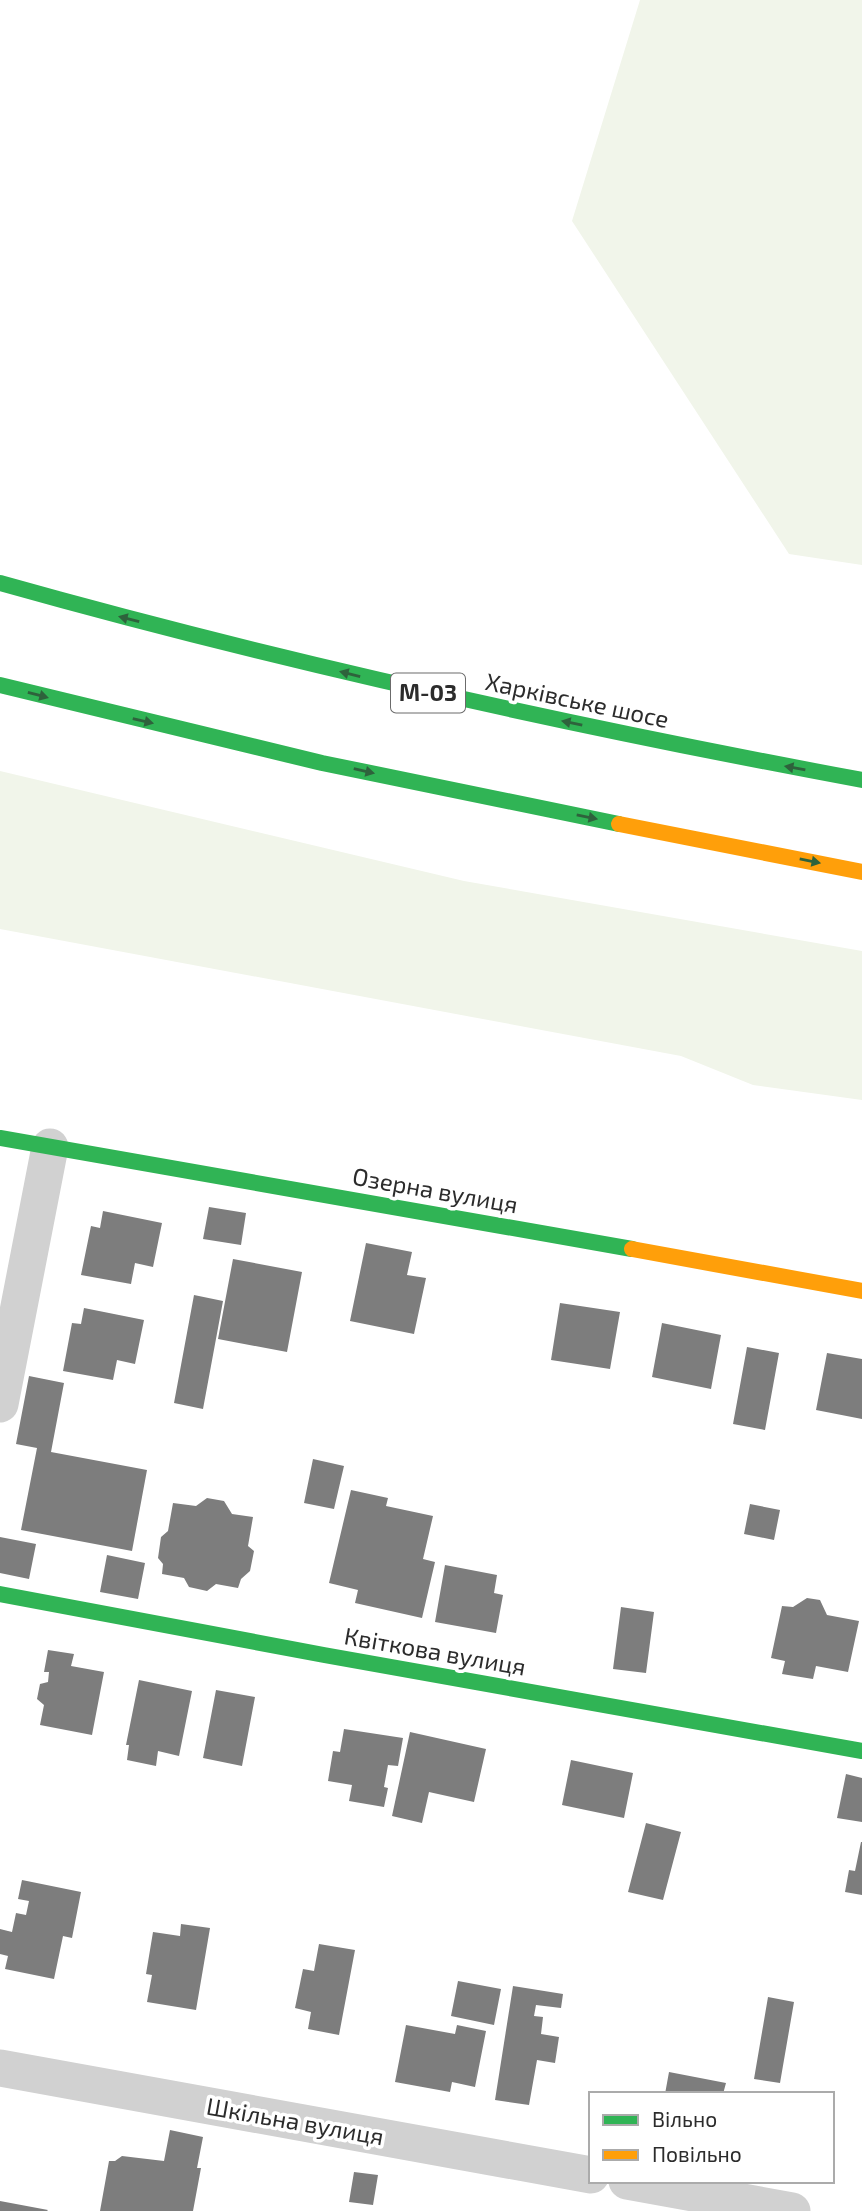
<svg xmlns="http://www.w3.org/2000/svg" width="862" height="2211" font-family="'Exo 2',sans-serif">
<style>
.green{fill:#f1f5ea}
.building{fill:#7d7d7d}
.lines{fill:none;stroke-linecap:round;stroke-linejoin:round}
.street{stroke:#d1d1d1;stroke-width:37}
.fast{stroke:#30b455;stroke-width:16}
.slow{stroke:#ff9f0a;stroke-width:16}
.oneway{fill:#2e623c}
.labels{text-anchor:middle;stroke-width:7;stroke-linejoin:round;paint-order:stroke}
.shield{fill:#fff;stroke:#6b6b6b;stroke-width:2}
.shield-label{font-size:23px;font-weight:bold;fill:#2c2c2c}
.street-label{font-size:24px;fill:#2c2c2c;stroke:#fff}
</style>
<rect width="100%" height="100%" fill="#fff"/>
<path class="green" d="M640,0H862V565L789,554L572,221Z
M0,771L464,881L862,951V1100L753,1085L681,1056L0,929Z"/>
<path class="building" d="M209,1207L246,1213L241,1245L203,1239Z
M103,1211L162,1223L153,1267L135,1263L131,1284L81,1275L91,1226L100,1228Z
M366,1243L412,1252L407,1275L426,1278L414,1334L350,1321Z
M233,1259L302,1272L287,1352L218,1339Z
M194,1295L223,1301L203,1409L174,1403Z
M560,1303L620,1312L610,1369L551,1360Z
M84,1308L144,1320L135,1364L117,1360L113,1380L63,1371L72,1323L81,1324Z
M662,1323L721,1335L711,1389L652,1377Z
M747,1347L779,1353L765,1430L733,1424Z
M827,1353L862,1359V1419L816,1410Z
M29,1376L64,1383L51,1452L147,1470L132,1551L21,1530L37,1448L16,1444Z
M313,1459L344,1466L334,1509L304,1503Z
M351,1490L388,1498L386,1506L433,1516L423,1559L435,1562L422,1618L355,1603L358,1590L329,1583Z
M207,1498L224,1501L232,1514L253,1517L248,1546L254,1551L250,1571L241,1579L238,1588L216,1584L207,1591L189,1587L184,1578L162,1574L163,1564L158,1558L161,1537L168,1531L173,1503L196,1506Z
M750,1504L780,1510L774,1540L744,1534Z
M0,1537L36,1544L29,1579L0,1573Z
M107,1555L145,1563L138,1599L100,1592Z
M445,1565L497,1575L494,1593L503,1595L496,1633L435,1622Z
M807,1598L820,1600L827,1615L859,1621L848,1672L816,1666L813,1679L782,1674L785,1661L771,1658L782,1606L793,1607Z
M621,1607L654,1612L646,1673L613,1669Z
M48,1650L74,1654L71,1666L104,1672L92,1735L40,1725L44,1705L37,1699L40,1684L48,1682L49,1672H44Z
M139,1680L192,1691L179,1756L158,1751L156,1766L127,1760L129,1745H126Z
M216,1690L255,1697L242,1766L203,1758Z
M344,1729L403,1738L398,1766L388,1765L384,1787L388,1788L384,1807L349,1801L352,1785L328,1781L333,1751L340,1752Z
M410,1732L486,1749L474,1802L429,1792L422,1823L392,1816Z
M571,1760L633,1773L624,1818L562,1805Z
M846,1774L862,1778V1822L837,1818Z
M646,1823L681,1832L663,1900L628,1892Z
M861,1842H862V1895L845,1892L849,1870L855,1871Z
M22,1880L81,1892L72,1938L63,1936L54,1979L5,1969L8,1956L0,1954V1929L12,1932L16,1913L26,1915L29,1901L18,1899Z
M181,1924L210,1928L196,2010L147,2002L152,1975L146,1974L153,1932L180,1936Z
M319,1944L355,1950L339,2035L308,2029L311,2012L295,2008L303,1969L314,1971Z
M458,1981L501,1989L494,2025L451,2016Z
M513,1986L563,1994L561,2008L536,2005L534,2016L543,2017L541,2034L559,2037L555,2063L537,2060L529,2105L495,2100Z
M768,1997L794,2002L780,2083L754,2079Z
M406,2025L455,2034L457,2025L486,2031L475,2087L452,2082L450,2092L395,2082Z
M669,2072L726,2083L723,2094H665Z
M170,2130L203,2137L197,2168H201L193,2211H100L109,2161H115L122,2156L164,2161Z
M354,2172L378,2175L373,2205L349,2202Z
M0,2201L48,2210L47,2211H0Z"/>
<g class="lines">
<path class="street" d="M0,1404L50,1147
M0,2068L591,2175
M627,2181L792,2211"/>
<path class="fast" d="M0,583C284,663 572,726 862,780
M0,685L322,763L619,824
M0,1138L632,1249
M0,1594L324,1655L862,1751"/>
<path class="slow" d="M619,824L862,872
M632,1249L862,1291"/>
</g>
<defs><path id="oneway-solid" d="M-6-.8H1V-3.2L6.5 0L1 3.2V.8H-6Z" transform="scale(1.75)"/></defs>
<g class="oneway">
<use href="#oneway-solid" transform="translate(129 619) rotate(-166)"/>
<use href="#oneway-solid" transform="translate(350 674) rotate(-166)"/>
<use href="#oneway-solid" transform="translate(38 695) rotate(15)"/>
<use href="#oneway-solid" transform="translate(143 721) rotate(13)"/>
<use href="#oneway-solid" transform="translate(572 723) rotate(-168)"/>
<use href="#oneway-solid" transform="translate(795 768) rotate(-170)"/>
<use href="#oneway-solid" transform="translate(364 771) rotate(13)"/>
<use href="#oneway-solid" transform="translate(587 817) rotate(11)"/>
<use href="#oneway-solid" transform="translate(810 861) rotate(11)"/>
</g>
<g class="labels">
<rect class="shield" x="391" y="673.5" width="74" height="39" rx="5"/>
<g class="shield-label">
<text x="428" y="701">М-03</text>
</g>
<g class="street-label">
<text transform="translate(577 701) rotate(12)" y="8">Харківське шосе</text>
<text transform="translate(435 1191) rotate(10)" y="8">Озерна вулиця</text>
<text transform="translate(435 1652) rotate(10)" y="8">Квіткова вулиця</text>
<text transform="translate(295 2122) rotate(10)" y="8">Шкільна вулиця</text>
</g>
</g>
<rect x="589" y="2092" width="245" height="91" fill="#ffffff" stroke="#ababab" stroke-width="2"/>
<rect x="603" y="2115" width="35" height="10" fill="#30b455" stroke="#ababab" stroke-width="2"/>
<text x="652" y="2127" font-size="21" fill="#2c2c2c">Вільно</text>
<rect x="603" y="2150" width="35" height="10" fill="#ff9f0a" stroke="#ababab" stroke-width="2"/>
<text x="652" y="2162" font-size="21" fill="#2c2c2c">Повільно</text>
</svg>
